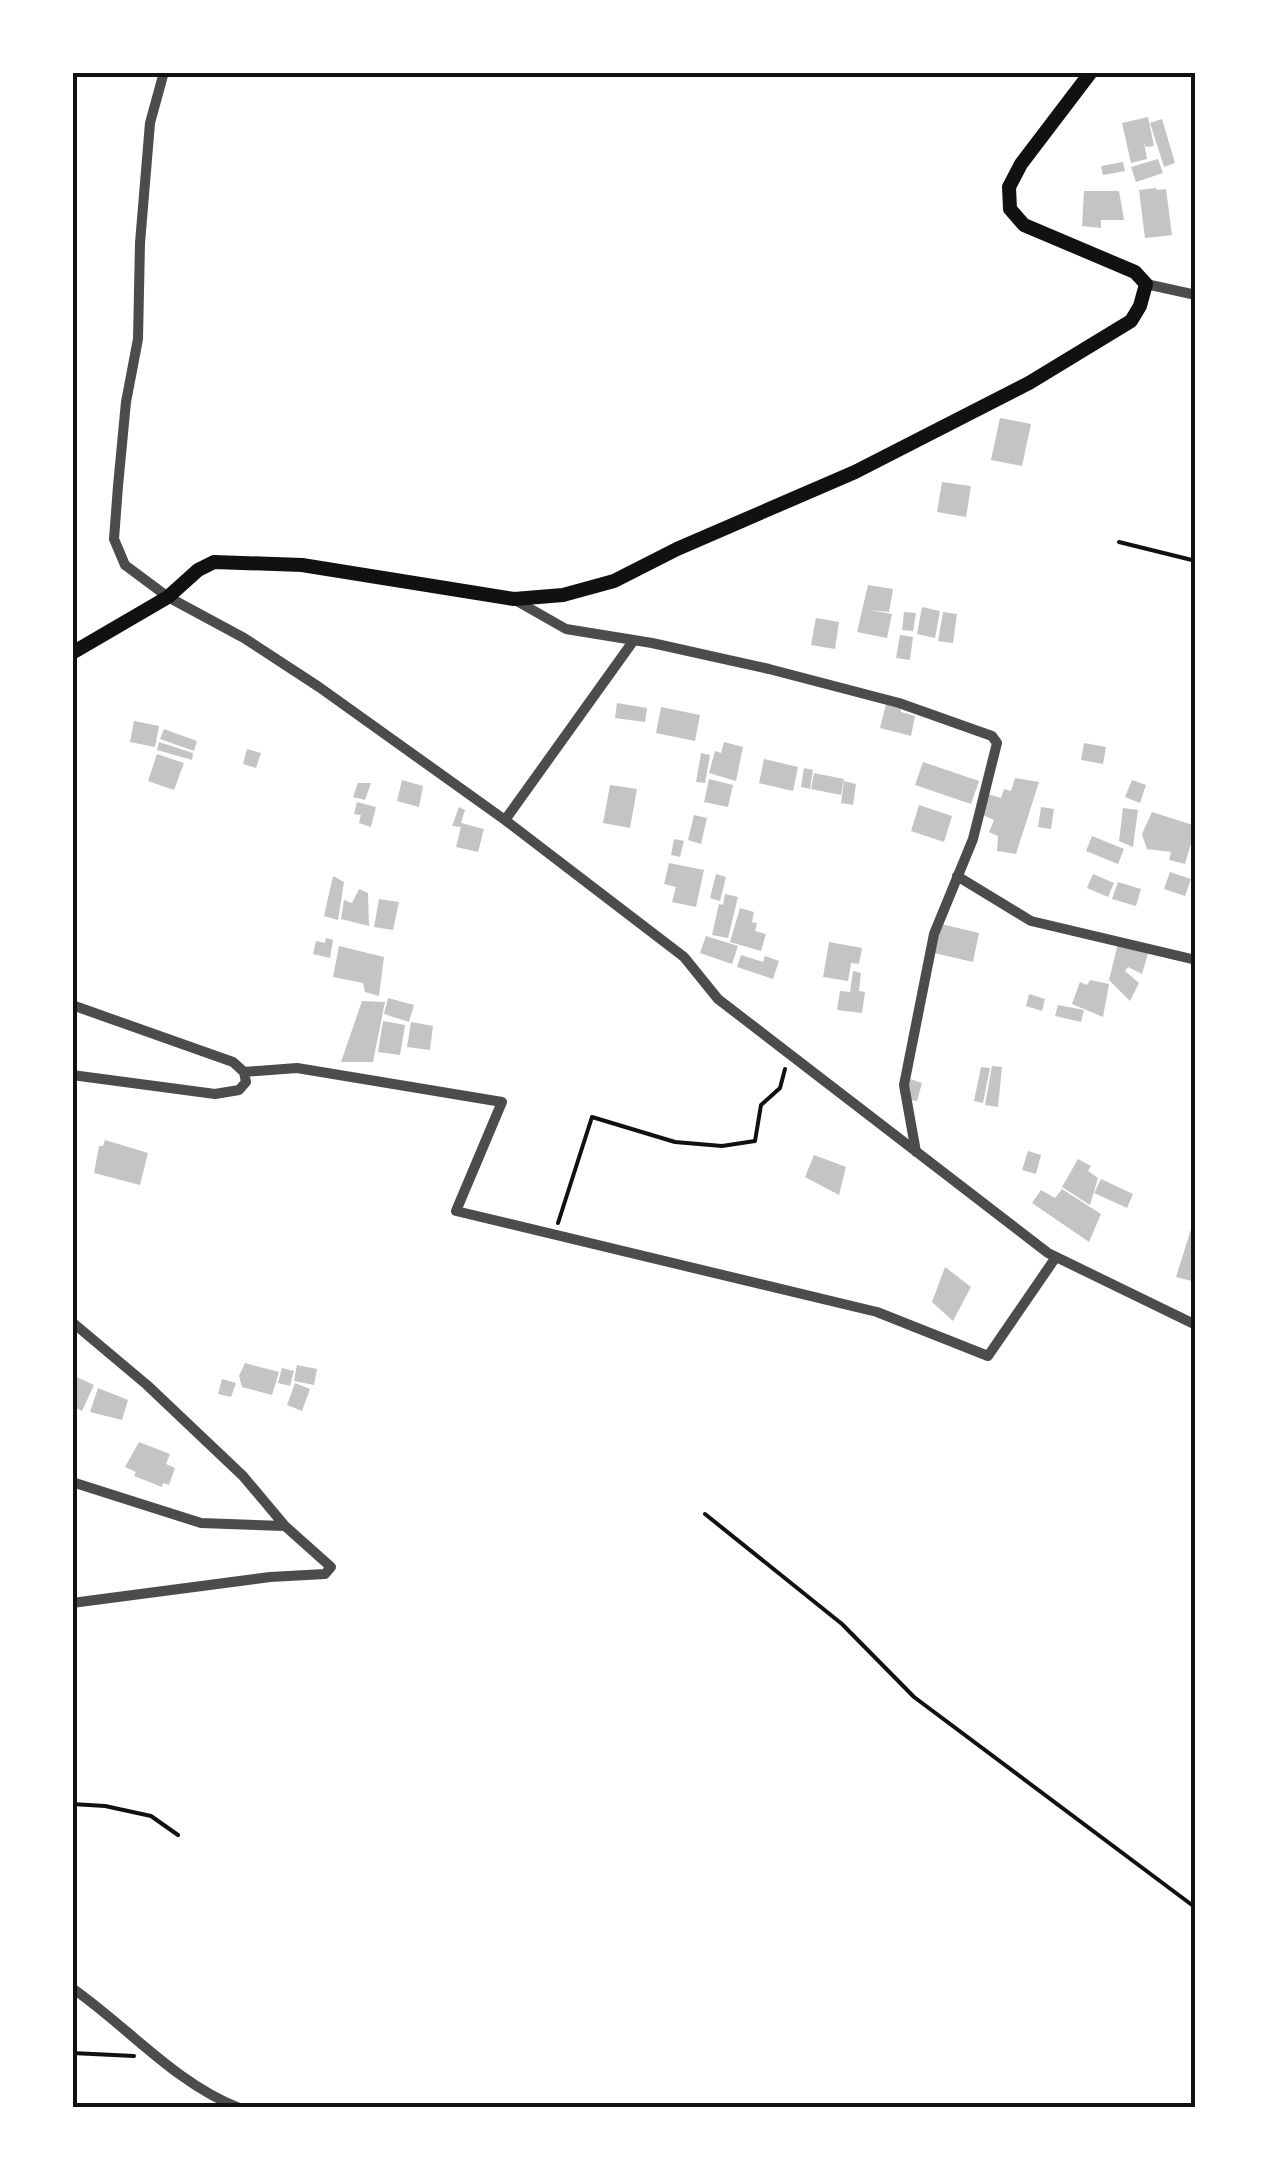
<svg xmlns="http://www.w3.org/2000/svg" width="1268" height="2180" font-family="'Titillium Web',sans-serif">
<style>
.building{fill:#c4c4c4}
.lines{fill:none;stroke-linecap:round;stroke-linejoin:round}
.path{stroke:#111;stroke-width:4}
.minor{stroke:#4c4c4c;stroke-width:10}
.secondary{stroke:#111;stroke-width:14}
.neatline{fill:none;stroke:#111;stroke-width:4}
</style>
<rect width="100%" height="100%" fill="#fff"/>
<path class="building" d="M1148,117L1154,146L1146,147L1144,143L1147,159L1131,163L1122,123Z
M1162,119L1175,163L1164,167L1150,123Z
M1158,159L1163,173L1136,182L1131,167Z
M1123,162L1125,171L1103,175L1101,166Z
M1156,188L1157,190L1166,189L1172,235L1145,238L1139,190Z
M1084,191H1119L1124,220H1101V228L1082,226Z
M1000,418L1031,424L1022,466L991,460Z
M942,482L971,486L966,517L937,512Z
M868,585L893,589L889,612L869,610L892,614L887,638L857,632Z
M922,607L940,611L935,638L917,634Z
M904,612L916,613L913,631L902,630Z
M943,612L957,614L953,643L938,641Z
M816,618L839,622L835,649L811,645Z
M900,635L913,637L910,660L896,658Z
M887,700L900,706L901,712L915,716L911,736L880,728Z
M617,703L647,708L645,722L615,718Z
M661,707L700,715L695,741L656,733Z
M134,721L159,726L155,747L130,742Z
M164,729L197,741L194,751L160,739Z
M159,742L193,753L192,760L157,750Z
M724,742L743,747L736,781L709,773L715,751L721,753Z
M1084,743L1106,747L1103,764L1081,760Z
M247,749L261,753L256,768L243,764Z
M701,753L710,755L705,783L696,782Z
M157,754L184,763L174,790L148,781Z
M764,759L798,767L793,791L759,783Z
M923,762L979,781L971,804L915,785Z
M804,768L813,770L810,789L801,787Z
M814,773L844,779L841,795L811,789Z
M1015,778L1039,782L1016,854L997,851L998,836L989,832L994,820L983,815L988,794L1001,798L1004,789L1011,791Z
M709,779L733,785L728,807L704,802Z
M402,780L423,786L419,807L397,801Z
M1132,780L1146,785L1140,803L1125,797Z
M844,781L856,784L853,805L841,803Z
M358,783H371L365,800L353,797Z
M610,785L637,789L630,828L603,823Z
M357,802L376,807L371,827L359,823L361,815L354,814Z
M919,805L952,816L944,842L911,831Z
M459,807L465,810L461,823L484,829L478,852L456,847L461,827L452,826Z
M1041,807L1054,809L1051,829L1038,827Z
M1123,808L1138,810L1133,847L1119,841Z
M1152,812L1196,826L1185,864L1169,860L1171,852L1147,849L1142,834Z
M694,815L707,818L701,844L688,840Z
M1092,836L1124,849L1118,864L1086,851Z
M674,839L684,841L680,857L671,855Z
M669,863L704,870L696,907L672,902L676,887L664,884Z
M1170,872L1191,879L1185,896L1164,889Z
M716,874L726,877L720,901L710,898Z
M1093,874L1114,883L1108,897L1087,888Z
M333,876L344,882L338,920L324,916Z
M1118,882L1141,889L1136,906L1112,899Z
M359,889L368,893L369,926L341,919L344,900L352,903Z
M725,894L738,897L728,938L712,935L719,904L723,905Z
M379,899L399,902L393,930L374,927Z
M740,908L754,912L752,922L757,923L755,931L766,934L761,951L730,942Z
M941,924L979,933L973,962L934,953Z
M706,936L738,946L732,964L700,953Z
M326,938L333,940L330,958L313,954L316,941L325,943Z
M829,942L862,948L859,964L851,963L848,981L823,977Z
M1118,943L1149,950L1142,974L1128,967L1125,971L1139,983L1130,1001L1109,980Z
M339,946L384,957L379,996L365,992L363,983L333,977Z
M741,955L763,962L765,956L779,961L773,979L737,967Z
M853,971L861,973L859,991L865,992L862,1013L837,1010L840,991L850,992Z
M1090,980L1109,984L1103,1017L1072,1004L1080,982L1087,985Z
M1029,994L1045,999L1042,1011L1026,1006Z
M388,998L414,1005L409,1022L384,1014Z
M362,1001L385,1002L373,1062H341Z
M1058,1005L1084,1010L1081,1022L1055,1016Z
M383,1021L405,1025L400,1055L378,1052Z
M411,1022L433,1026L430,1050L407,1047Z
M992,1066L1002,1067L998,1107L985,1105Z
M981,1067L990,1068L983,1103L974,1101Z
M910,1079L922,1083L917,1101L910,1100L908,1094Z
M105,1140L148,1153L140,1185L94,1173L99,1146H103Z
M1028,1151L1041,1155L1036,1174L1022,1170Z
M814,1155L846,1167L839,1195L805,1177Z
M1078,1159L1091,1166L1088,1171L1098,1178L1090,1205L1062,1187Z
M1101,1179L1133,1194L1127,1208L1094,1193Z
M1062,1189L1101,1214L1089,1242L1032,1203L1041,1190L1055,1198Z
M1191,1229L1196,1231V1282L1176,1277Z
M945,1267L971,1287L953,1321L932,1302Z
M245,1363L279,1372L272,1395L242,1387L239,1376Z
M297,1365L317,1369L314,1385L294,1381Z
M282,1368L294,1371L290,1386L278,1383Z
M72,1375L94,1385L82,1411L72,1406Z
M222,1379L236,1383L231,1397L218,1394Z
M295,1383L310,1389L302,1411L287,1405Z
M98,1388L128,1400L122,1420L90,1412Z
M139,1442L170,1454L166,1464L175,1468L169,1485L163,1483L162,1487L134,1476L136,1472L125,1467Z"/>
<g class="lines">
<path class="path" d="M1119,542L1196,561
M558,1223L592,1117L675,1142L722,1146L755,1141L761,1105L780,1088L785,1069
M705,1514L842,1624L914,1697L1196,1908
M72,1804L105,1806L151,1816L178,1835
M72,2053L134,2056"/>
<path class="minor" d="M164,72L150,123L140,243L138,339L126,402L118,486L114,539L125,565L168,597L244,638L319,687L505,820L684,957L718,999L1048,1253L1196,1325
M1146,284L1196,295
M515,600L566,629L652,643L769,669L899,703L992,736L997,743L973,839L934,934L904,1085L916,1152
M505,820L634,640
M957,876L1031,921L1196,960
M72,1005L233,1062L244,1072L246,1082L239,1090L215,1094L72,1075
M244,1072L297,1068L502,1102L456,1211L877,1312L988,1356L1056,1257
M72,1322L147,1385L243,1476L285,1526L331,1567L325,1574L270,1577L72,1603
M72,1482L201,1523L285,1526
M72,1988C128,2027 175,2083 239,2108
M516,2108H552"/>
<path class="secondary" d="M72,653L168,597L198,570L214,562L302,565L514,599L563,595L614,581L677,549L855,472L1029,383L1131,321L1140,306L1146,284L1135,272L1024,225L1010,209L1009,187L1021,164L1091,72"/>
</g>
<rect width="1268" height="2180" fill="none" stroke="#ffffff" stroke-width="150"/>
<rect x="75" y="75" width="1118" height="2030" class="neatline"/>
</svg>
